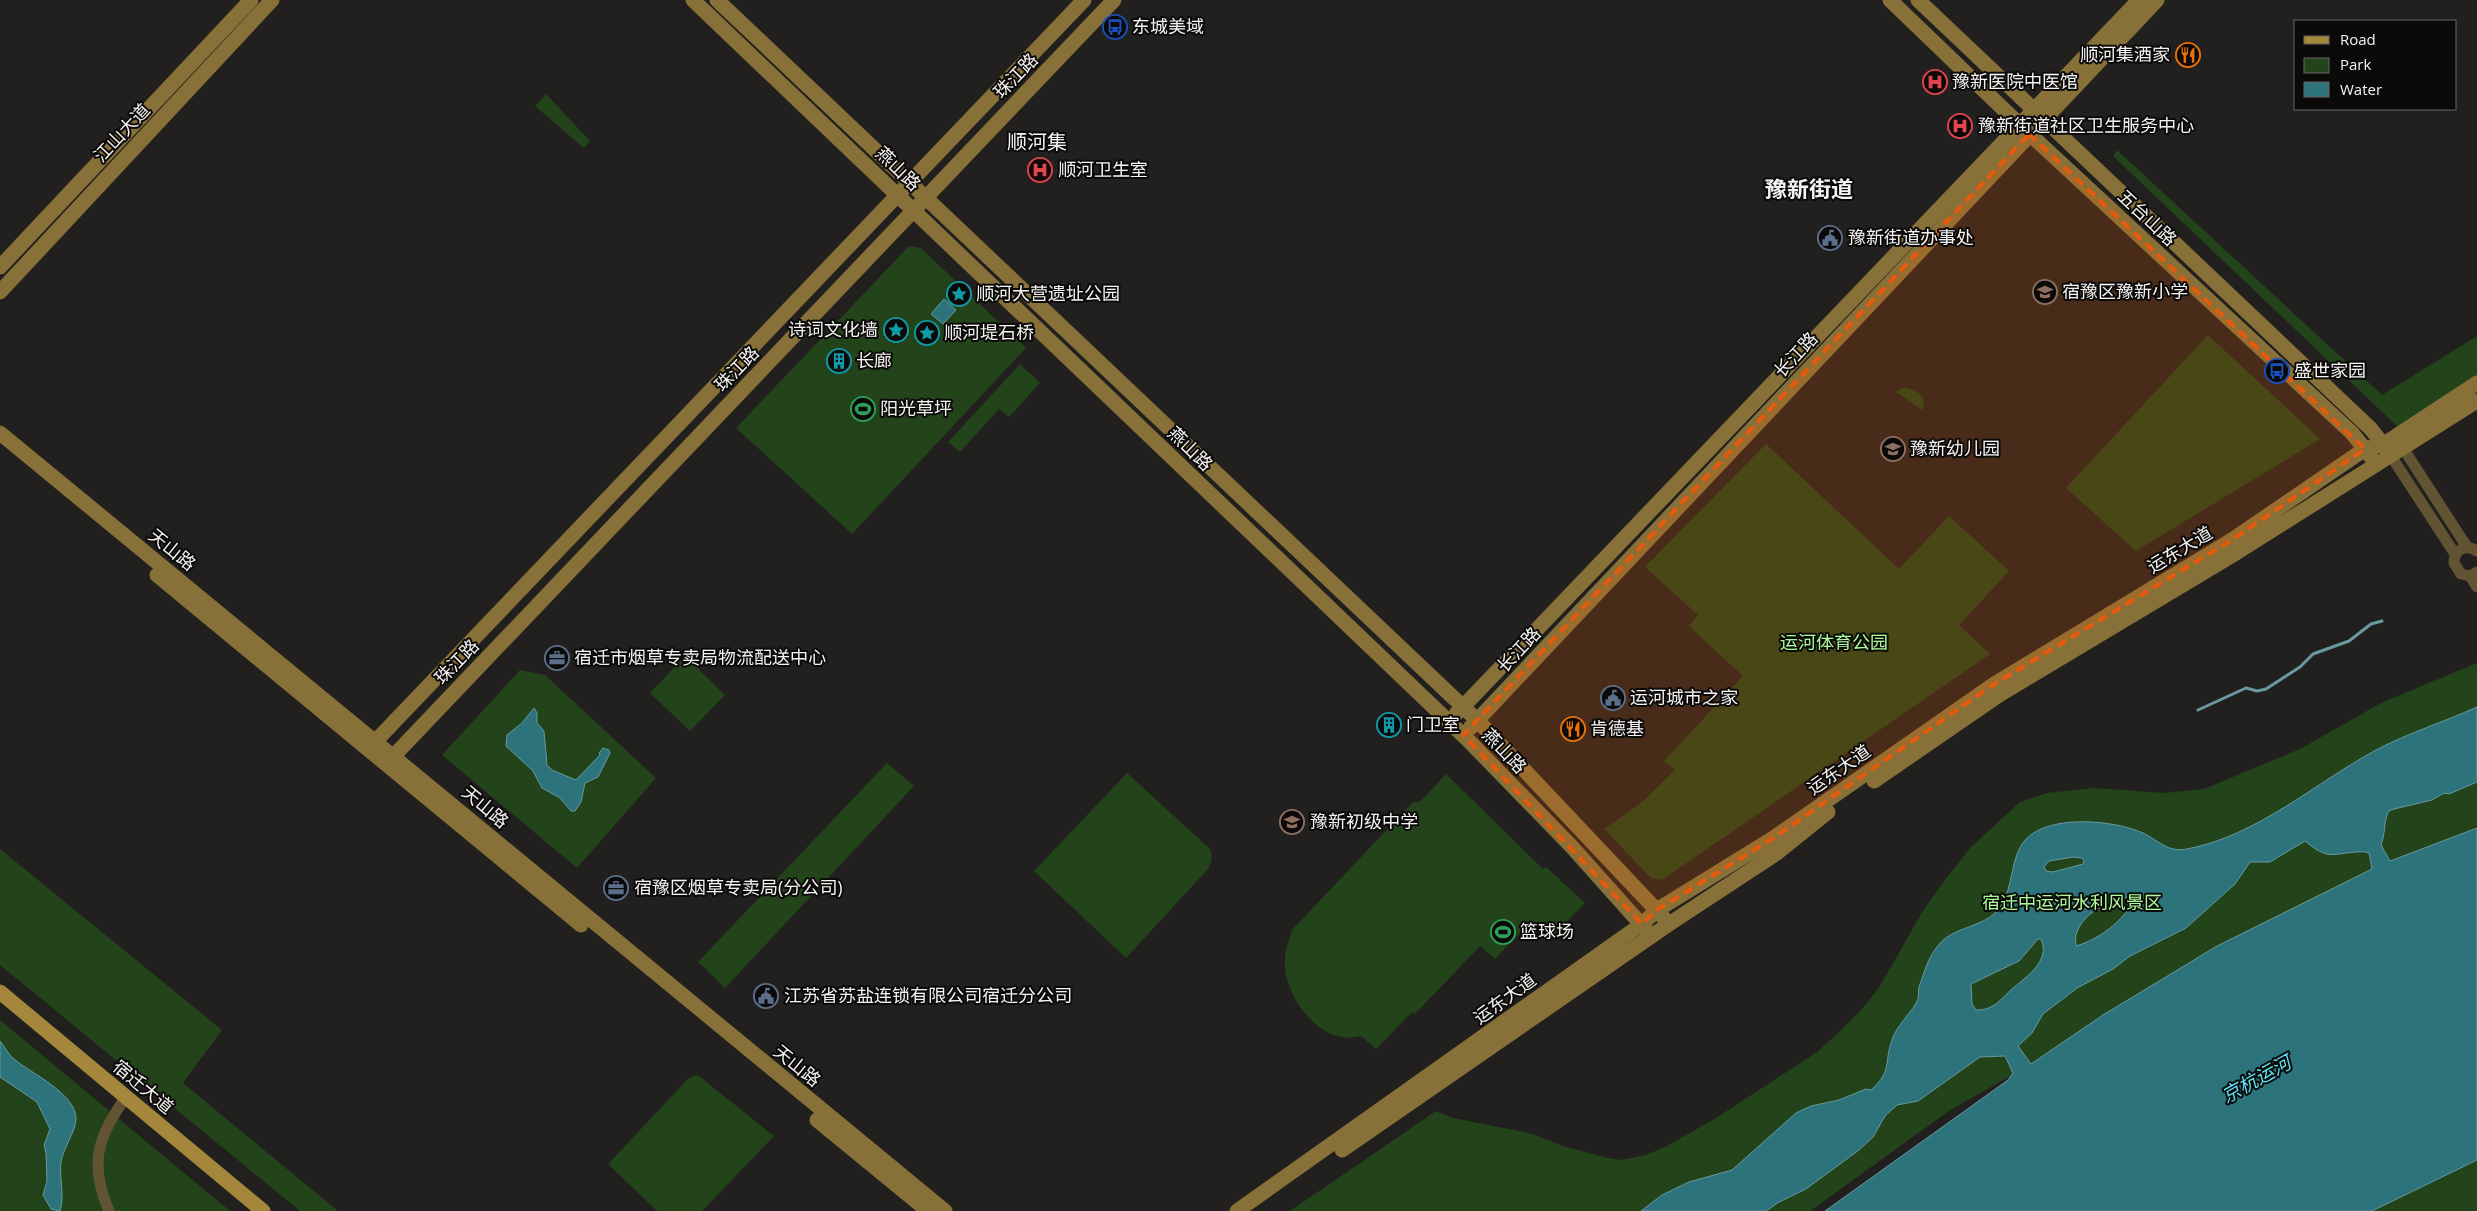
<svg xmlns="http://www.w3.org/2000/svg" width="2477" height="1211" font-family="'Open Sans','Noto Sans SC',sans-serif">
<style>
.green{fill:#23431b}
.water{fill:#2c737c;stroke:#68999f;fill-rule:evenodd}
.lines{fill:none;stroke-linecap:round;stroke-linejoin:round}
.stream{stroke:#68999f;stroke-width:3}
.street{stroke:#625432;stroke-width:11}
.secondary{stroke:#877138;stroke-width:15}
.primary{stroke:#a4873b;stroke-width:15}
.marked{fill:#e8590c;fill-opacity:0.2;stroke:#e8590c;stroke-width:4;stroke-dasharray:10 6;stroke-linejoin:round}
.labels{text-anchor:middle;stroke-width:4;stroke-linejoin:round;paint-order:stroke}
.poi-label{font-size:18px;fill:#f4f3f2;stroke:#0b0a09;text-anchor:start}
.street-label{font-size:18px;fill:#f4f3f2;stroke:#0b0a09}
.park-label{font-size:18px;fill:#acfb9a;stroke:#0b0a09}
.water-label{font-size:19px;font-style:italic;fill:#5be3f5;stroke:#0b0a09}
.quarter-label{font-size:20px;fill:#f4f3f2;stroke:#0b0a09}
.district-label{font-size:22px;font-weight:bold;fill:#f4f3f2;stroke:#0b0a09}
</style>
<rect width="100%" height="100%" fill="#22201e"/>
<path class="green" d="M546,94L590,141L584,148L535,106Z
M2117,150L2382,395L2477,336V384L2402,431L2113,156Z
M909,246L921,248L1026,348L852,534L736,428Z
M2208,335L2320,439L2136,551L2066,488Z
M1020,364L1040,383L1009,417L999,409L960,452L948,442Z
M1903,388C1916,388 1929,397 1922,410L1896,392Z
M1766,444L1899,569L1949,516L2009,571L1959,625L1990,654L1662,880L1651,878L1604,829L1640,804L1675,770L1664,761L1743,676L1689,626L1698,615L1645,567Z
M685,656L725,695L690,731L650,693Z
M2477,663V828L2389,861L2217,946L2103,1015L2031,1064L1949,1111L1810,1211H1290L1436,1111L1453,1118L1529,1133L1566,1147L1608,1158L1621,1160L1646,1155L1667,1146L1716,1118L1817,1052L1838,1033L1863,1008L1880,986L1924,909L1942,884L1970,848L2020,802L2047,793L2094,788L2164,793L2204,789L2300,749L2383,702Z
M520,670L545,675L656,778L577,868L442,755Z
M887,763L914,786L725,988L698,962Z
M1127,773L1210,849C1213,857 1212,862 1208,869L1126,958L1034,871Z
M1446,774L1543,869L1546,867L1585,903L1549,940L1530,922L1495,959L1480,946L1415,1014L1412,1012L1376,1049L1361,1036C1323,1047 1287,1001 1285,967C1284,953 1288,943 1292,930L1413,802H1420Z
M0,849L222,1030L183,1083L338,1211H300L0,965Z
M0,1020L230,1211H0Z
M695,1075L699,1076L774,1136L702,1211H657L608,1164L688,1079Z
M2477,1160V1211H2372Z"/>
<path class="water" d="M944,299L956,310L943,324L931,314Z
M2477,707V782L2449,794L2444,793L2432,800L2390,810C2383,818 2386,834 2381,845L2390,861L2477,828V1160L2372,1211H1825L2008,1080L2013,1073L2005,1056L1980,1057L1918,1101L1897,1105L1885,1116L1873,1137L1859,1150L1806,1189L1779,1202L1766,1211H1641L1662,1195L1689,1182L1732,1170L1796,1113L1811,1106L1839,1100L1866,1089L1871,1090C1892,1072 1884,1062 1892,1040C1897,1024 1913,1012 1918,999C1919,995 1918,991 1919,987C1924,973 1928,958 1937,947C1952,925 1986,929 2001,906C2014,886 2010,856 2026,839C2050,814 2114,820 2143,833C2158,840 2168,853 2187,849C2257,836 2315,783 2376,750C2408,733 2444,722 2477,707ZM2305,841C2328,860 2330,854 2357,852C2362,852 2364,851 2369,853L2372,869L2217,946L2103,1015L2031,1064L2018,1046L2032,1033L2043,1014L2077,988L2113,969L2130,956L2186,928L2235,884L2250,862H2270ZM2073,857L2082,858L2084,861L2083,864L2053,872L2046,871L2044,867L2049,861ZM2139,893C2126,918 2103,938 2076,946C2076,943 2075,937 2076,935C2084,907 2117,901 2139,893ZM2038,939H2041C2051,961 2026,977 2012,989C2001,999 1993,1011 1976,1010L1972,1004L1971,984L2019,961Z
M534,708L537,713V723L544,731L547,765L552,770L576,780L600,755L599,753L603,748L609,750L610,753L598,777L585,783L581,802L575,811H571L560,798L542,788L533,771L506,746L507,735L522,723Z
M0,1041C5,1047 8,1054 14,1059C30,1073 76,1093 76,1119C76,1131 63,1148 61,1162C59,1178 65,1195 60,1211L51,1209L43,1195L47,1181L46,1153L44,1145L50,1129L37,1102L0,1077Z"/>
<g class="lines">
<path class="stream" d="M2198,710L2246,688L2257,691L2266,689L2300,667L2313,654L2349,641L2371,624L2382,621"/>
<path class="street" d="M2403,448L2467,547
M2391,456L2455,554
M2477,551C2466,544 2454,549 2454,563L2461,574L2470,576L2477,572
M2470,576L2477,587
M109,1211C89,1164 97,1137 126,1097"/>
<path class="secondary" d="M693,0L1469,741L1572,847L1647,931
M717,0L1478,721L1663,917
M1890,0L2020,125L2352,433L2371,457
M1918,0L2371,429L2388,451
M0,267L251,0
M0,292L272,0
M0,433L945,1211
M157,575L581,925
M1456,714L2139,0
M1470,728L2157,0
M370,747L1084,0
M387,763L1114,0
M1874,781L1999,695L2236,553L2477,401
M817,1120L928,1211
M1342,1150L1669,924L1777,853L1828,812
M1237,1211L1642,924L1657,910L1772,839L1993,685L2232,540L2365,449L2384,444L2477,383"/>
<path class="primary" d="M0,992L263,1211"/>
</g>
<path class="marked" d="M2029,134L2365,449L2232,540L1993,685L1772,839L1657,910L1642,924L1463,735Z"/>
<defs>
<symbol id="bus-ring" viewBox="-11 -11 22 22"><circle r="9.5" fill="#0b0a09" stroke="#1a4fb4" stroke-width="1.5"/><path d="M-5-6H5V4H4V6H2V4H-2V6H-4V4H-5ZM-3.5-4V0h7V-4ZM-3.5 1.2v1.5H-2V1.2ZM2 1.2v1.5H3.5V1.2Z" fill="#1a4fb4"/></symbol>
<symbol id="restaurant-ring" viewBox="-11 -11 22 22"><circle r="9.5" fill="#0b0a09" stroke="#e8710a" stroke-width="1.5"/><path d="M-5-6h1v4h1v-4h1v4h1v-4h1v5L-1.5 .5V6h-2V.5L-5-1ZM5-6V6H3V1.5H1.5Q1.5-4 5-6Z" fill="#e8710a"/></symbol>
<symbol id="hospital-ring" viewBox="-11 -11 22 22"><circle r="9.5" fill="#0b0a09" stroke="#e0444e" stroke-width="1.5"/><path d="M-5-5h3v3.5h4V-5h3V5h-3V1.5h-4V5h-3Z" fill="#e0444e"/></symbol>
<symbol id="civic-ring" viewBox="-11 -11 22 22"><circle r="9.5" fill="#0b0a09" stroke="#5c6f8a" stroke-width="1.5"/><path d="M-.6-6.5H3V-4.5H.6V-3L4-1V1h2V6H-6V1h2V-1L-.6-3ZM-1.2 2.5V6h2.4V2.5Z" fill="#5c6f8a"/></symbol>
<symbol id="school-ring" viewBox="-11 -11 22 22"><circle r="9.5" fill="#0b0a09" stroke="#8d6e63" stroke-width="1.5"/><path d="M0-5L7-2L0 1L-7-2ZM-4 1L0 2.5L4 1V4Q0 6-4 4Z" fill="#8d6e63"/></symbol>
<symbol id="sight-ring" viewBox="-11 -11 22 22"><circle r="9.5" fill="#0b0a09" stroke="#0f9aa8" stroke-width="1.5"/><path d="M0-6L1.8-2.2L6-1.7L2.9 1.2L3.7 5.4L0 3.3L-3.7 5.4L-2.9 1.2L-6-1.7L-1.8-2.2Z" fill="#0f9aa8"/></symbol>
<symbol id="building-ring" viewBox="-11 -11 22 22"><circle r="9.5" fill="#0b0a09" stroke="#0f9aa8" stroke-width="1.5"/><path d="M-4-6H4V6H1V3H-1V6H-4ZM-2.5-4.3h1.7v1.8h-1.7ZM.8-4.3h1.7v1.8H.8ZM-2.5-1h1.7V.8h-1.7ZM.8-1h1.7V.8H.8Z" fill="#0f9aa8"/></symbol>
<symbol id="stadium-ring" viewBox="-11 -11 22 22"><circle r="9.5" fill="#0b0a09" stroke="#2e9e5b" stroke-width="1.5"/><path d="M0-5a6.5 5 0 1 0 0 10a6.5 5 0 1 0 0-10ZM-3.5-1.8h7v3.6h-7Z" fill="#2e9e5b"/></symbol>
<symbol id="office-ring" viewBox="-11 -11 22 22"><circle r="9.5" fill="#0b0a09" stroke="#5c6f8a" stroke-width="1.5"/><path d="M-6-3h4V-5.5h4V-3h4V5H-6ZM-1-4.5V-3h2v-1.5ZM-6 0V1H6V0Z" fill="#5c6f8a"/></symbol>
</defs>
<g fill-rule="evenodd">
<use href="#bus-ring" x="1101" y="13" width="28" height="28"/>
<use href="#restaurant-ring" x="2174" y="41" width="28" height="28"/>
<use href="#hospital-ring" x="1921" y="68" width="28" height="28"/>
<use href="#hospital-ring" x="1946" y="112" width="28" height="28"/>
<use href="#hospital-ring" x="1026" y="156" width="28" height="28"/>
<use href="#civic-ring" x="1816" y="224" width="28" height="28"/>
<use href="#school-ring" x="2031" y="278" width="28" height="28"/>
<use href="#sight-ring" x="945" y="280" width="28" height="28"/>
<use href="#sight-ring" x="882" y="316" width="28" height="28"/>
<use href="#sight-ring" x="913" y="319" width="28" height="28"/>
<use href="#building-ring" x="825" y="347" width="28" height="28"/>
<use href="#bus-ring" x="2263" y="357" width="28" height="28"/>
<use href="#stadium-ring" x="849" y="395" width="28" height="28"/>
<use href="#school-ring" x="1879" y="435" width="28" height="28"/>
<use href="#office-ring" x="543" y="644" width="28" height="28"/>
<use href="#civic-ring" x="1599" y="684" width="28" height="28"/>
<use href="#building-ring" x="1375" y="711" width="28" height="28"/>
<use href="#restaurant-ring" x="1559" y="715" width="28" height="28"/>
<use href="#school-ring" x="1278" y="808" width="28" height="28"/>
<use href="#office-ring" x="602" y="874" width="28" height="28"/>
<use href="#stadium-ring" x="1489" y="918" width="28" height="28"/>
<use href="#civic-ring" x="752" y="982" width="28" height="28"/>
</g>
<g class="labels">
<g class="poi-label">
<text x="1132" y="33">东城美域</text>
<text x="2170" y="61" text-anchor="end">顺河集酒家</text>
<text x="1952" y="88">豫新医院中医馆</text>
<text x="1978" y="132">豫新街道社区卫生服务中心</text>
<text x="1058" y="176">顺河卫生室</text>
<text x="1848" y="244">豫新街道办事处</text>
<text x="2062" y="298">宿豫区豫新小学</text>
<text x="976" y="300">顺河大营遗址公园</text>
<text x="878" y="336" text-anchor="end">诗词文化墙</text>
<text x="944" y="339">顺河堤石桥</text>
<text x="856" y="367">长廊</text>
<text x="2294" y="377">盛世家园</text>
<text x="880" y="415">阳光草坪</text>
<text x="1910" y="455">豫新幼儿园</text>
<text x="574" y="664">宿迁市烟草专卖局物流配送中心</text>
<text x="1630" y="704">运河城市之家</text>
<text x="1406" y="731">门卫室</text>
<text x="1590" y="735">肯德基</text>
<text x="1310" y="828">豫新初级中学</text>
<text x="634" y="894">宿豫区烟草专卖局(分公司)</text>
<text x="1520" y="938">篮球场</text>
<text x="784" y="1002">江苏省苏盐连锁有限公司宿迁分公司</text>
</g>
<g class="street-label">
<text transform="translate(1016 76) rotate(-46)" y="6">珠江路</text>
<text transform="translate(122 133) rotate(-47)" y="6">江山大道</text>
<text transform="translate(898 169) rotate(44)" y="6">燕山路</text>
<text transform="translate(2147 218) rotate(43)" y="6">五台山路</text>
<text transform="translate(1796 355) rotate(-47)" y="6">长江路</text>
<text transform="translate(737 369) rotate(-46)" y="6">珠江路</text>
<text transform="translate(1190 449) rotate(44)" y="6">燕山路</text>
<text transform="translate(172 550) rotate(39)" y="6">天山路</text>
<text transform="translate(2180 550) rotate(-31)" y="6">运东大道</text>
<text transform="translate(1519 650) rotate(-47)" y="6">长江路</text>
<text transform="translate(457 662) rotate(-46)" y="6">珠江路</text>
<text transform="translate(1504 751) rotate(46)" y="6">燕山路</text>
<text transform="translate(1839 770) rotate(-35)" y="6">运东大道</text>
<text transform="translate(485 807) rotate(40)" y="6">天山路</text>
<text transform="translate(1505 999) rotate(-36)" y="6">运东大道</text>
<text transform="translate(797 1066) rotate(39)" y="6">天山路</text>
<text transform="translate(143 1087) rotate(40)" y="6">宿迁大道</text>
</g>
<g class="park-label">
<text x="1834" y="649">运河体育公园</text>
<text x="2072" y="909">宿迁中运河水利风景区</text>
</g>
<g class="water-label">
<text transform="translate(2256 1079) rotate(-29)" y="7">京杭运河</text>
</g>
<g class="quarter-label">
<text x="1037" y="149">顺河集</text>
</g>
<g class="district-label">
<text x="1809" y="197">豫新街道</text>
</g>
</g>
<rect x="2294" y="20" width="162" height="90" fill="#0b0a09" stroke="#686766"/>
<rect x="2304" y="36" width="25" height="8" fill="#a4873b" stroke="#686766"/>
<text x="2340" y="45" font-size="15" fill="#f4f3f2">Road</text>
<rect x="2304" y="58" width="25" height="15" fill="#23431b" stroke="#686766"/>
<text x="2340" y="70" font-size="15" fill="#f4f3f2">Park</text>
<rect x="2304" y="82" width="25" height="15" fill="#2c737c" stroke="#686766"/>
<text x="2340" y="95" font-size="15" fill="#f4f3f2">Water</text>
</svg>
